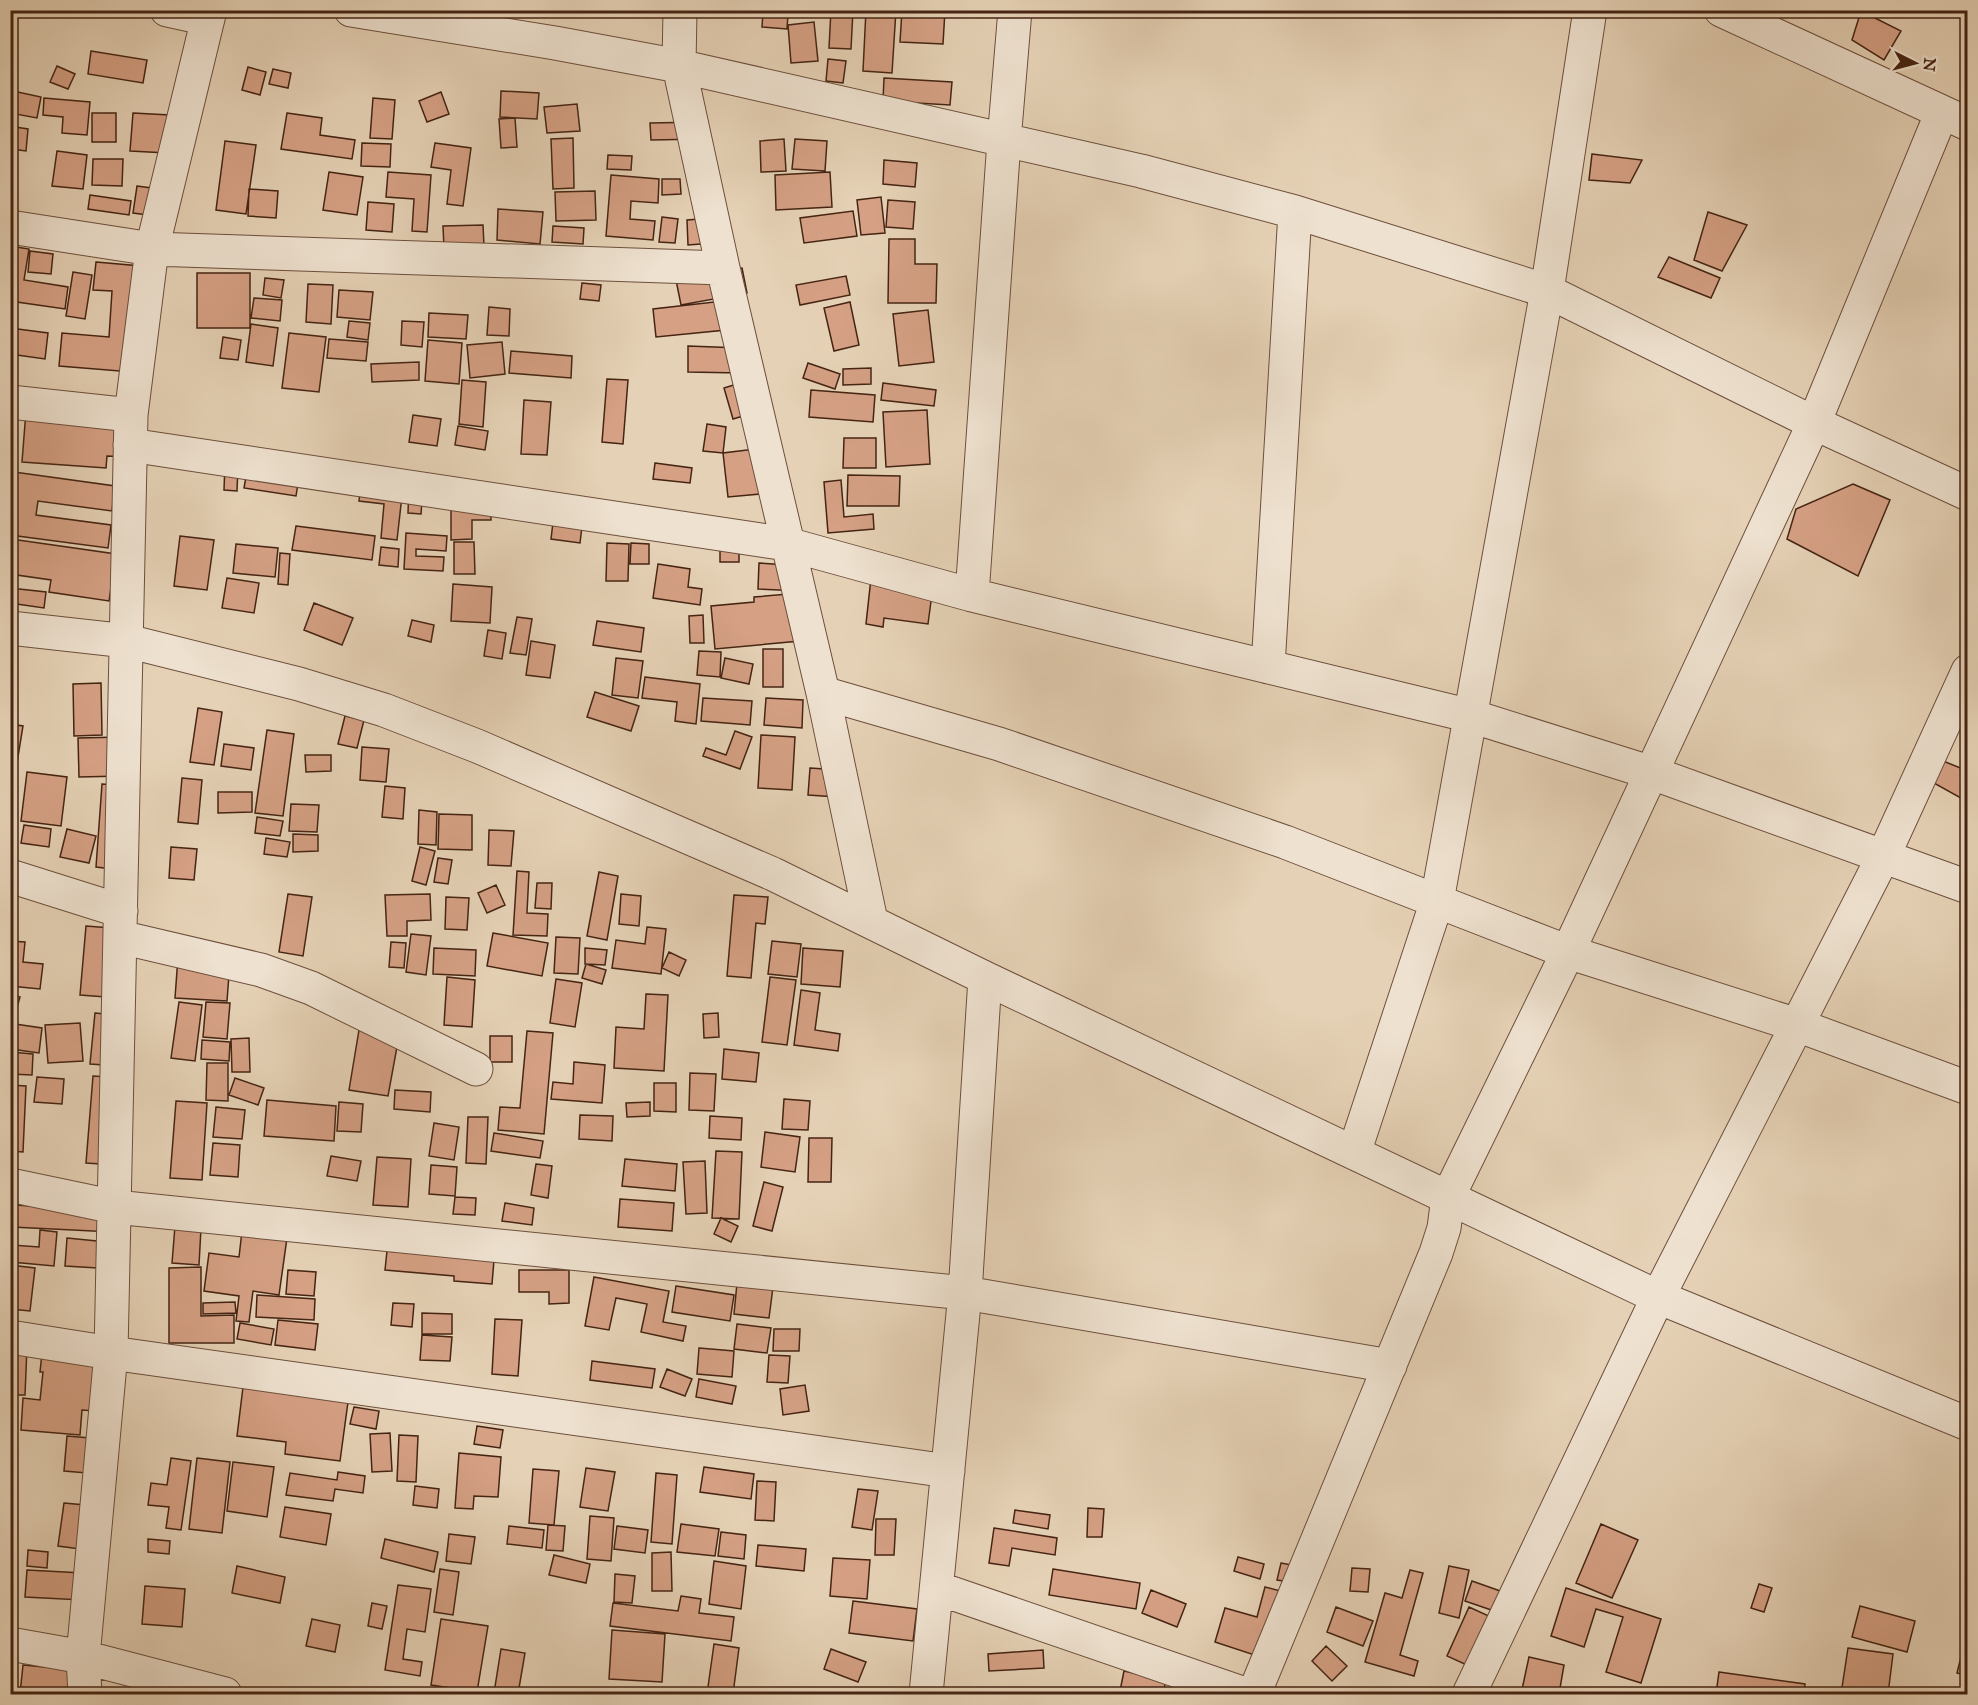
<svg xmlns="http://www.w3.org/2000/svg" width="1978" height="1705" font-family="'IM FELL Great Primer',serif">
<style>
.building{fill:#d5a084;stroke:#452413;stroke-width:1.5}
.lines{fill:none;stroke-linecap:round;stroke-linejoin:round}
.minor-casing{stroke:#6d4f3c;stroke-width:35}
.minor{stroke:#eee1cf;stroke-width:33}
</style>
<rect width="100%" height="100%" fill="#e5d1b5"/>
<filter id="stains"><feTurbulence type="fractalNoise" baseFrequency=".00333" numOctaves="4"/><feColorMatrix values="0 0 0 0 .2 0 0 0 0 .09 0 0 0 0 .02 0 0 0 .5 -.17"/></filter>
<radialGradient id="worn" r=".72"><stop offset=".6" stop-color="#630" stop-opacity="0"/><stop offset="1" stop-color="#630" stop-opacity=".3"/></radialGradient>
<path class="building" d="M831,10H853L851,49L829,48Z
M866,10H896L892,73L863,71Z
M902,10H945L943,44L900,42Z
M1861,11L1901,31L1884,60L1852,40Z
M763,12L788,14L787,29L762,27Z
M814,22L818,61L791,63L788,25Z
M91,51L147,60L143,83L88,74Z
M828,59L846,61L843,83L826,81Z
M57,66L75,74L68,89L50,82Z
M248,67L266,72L260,95L242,90Z
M273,69L291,73L288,88L269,84Z
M884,78L952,82L950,105L883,101Z
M13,91L41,97L37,118L10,113Z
M501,91L539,93L537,119L500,117Z
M441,92L449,114L427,122L419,101Z
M44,98L90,102L87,135L62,133L63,117L43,115Z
M373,98L395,100L392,139L370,138Z
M577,104L580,131L547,133L544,107Z
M92,113H116V142H92Z
M133,113L170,115L167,153L130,151Z
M287,113L322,118L320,135L355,140L352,159L281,149Z
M515,118L517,147L501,148L499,119Z
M701,122L702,139L651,140L650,123Z
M15,127L28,129L26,151L12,149Z
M573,138L574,188L553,189L551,139Z
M784,139L786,171L761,172L760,141Z
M795,139L827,141L825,171L792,169Z
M225,141L256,145L246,214L216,210Z
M362,143L391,144L390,167L361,166Z
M435,143L471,148L463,206L447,204L451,170L431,167Z
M57,151L87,155L83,189L52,186Z
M1592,154L1642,160L1630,183L1589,180Z
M608,155L632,156L631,170L607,169Z
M93,159H123L122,186L92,185Z
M884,160L917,163L915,187L883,184Z
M329,172L363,177L357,215L323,210Z
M388,172L431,175L427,232L412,231L414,199L386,197Z
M830,172L832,207L776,210L775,175Z
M611,175L659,179L658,203L631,201L630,219L655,221L653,240L606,236Z
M662,179H680L681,194L662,195Z
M137,186L159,189L156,216L133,213Z
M249,189L278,191L276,218L248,216Z
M595,191L596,220L556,221L555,192Z
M90,195L131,201L129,215L88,209Z
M881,197L885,233L861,235L857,200Z
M888,200L915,202L913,229L886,227Z
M368,202L394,204L392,232L366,230Z
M498,209L543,212L540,244L497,240Z
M853,211L857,236L804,243L800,218Z
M1708,212L1747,225L1722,271L1694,260Z
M662,217L678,219L675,243L659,242Z
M713,218L714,243L688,245L687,220Z
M483,225L484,246L444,248L443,226Z
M553,226L584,228L583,244L552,242Z
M889,239H915V264H937L936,303H888Z
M10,246L29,249L24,280L68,287L65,309L10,301L13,266L10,265Z
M30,251L53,254L51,274L28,272Z
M1669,257L1720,278L1711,298L1658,277Z
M96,262L141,266L132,372L59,366L62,333L109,337L112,291L93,290Z
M742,268L747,293L681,305L676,280Z
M73,272L92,275L85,319L66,316Z
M197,273H250V328H197Z
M846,276L850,295L800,305L796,285Z
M265,278L284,280L281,298L263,295Z
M582,283L601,285L599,301L580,299Z
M308,284L333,285L331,324L306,322Z
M339,290L373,292L370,320L337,317Z
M254,298L282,300L280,321L251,318Z
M723,301L726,330L656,337L653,309Z
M850,302L859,345L834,351L824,308Z
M489,307L510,309L509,336L487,335Z
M928,310L934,362L899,366L893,314Z
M429,313L468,315L466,339L428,337Z
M349,321L370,323L368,340L347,337Z
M402,321L424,322L422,347L401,345Z
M251,324L278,328L273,366L246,362Z
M10,328L48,333L45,359L10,354Z
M289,333L326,337L319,392L282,388Z
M223,337L241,340L238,360L220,358Z
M329,339L368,342L366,361L327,358Z
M428,340L462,343L459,384L425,381Z
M502,342L505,374L470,378L467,345Z
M688,346L741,348L740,373L688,372Z
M511,351L572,356L571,378L509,373Z
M419,362V380L372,382L371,364Z
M808,363L840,374L835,389L803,378Z
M871,368V384L843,385V369Z
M607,379L628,380L623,444L602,442Z
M753,379L763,410L733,419L724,388Z
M462,380L486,382L483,427L459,424Z
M883,383L936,390L934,406L881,400Z
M811,390L875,395L873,422L809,417Z
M524,400L551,402L547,455L521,454Z
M10,403H19L16,436L10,435Z
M927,410L930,464L886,467L883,412Z
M26,411L132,419L130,457L107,456L106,468L22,462Z
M413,415L441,419L437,446L409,442Z
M707,424L726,427L723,453L703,451Z
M458,426L488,431L485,450L455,445Z
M844,438H876V468H843Z
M755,449L760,494L728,497L723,453Z
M655,463L692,468L690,483L653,479Z
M225,464L238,465L237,491L224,490Z
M301,464L296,496L244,488L247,471Z
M14,472L115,486L112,511L38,501L36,515L111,525L108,548L10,535V500Z
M848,475L900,476L899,506H847Z
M841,480L844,517L873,514L874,529L828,533L824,482Z
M361,483L403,487L397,540L381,538L384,504L359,501Z
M1853,484L1890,500L1858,576L1787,539L1796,509Z
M409,487L423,488L421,514L408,513Z
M491,498V520H472V539L451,540V499Z
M554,514L583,518L580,543L551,539Z
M296,526L375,536L372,560L292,550Z
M406,533L447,536L446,551L416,549V556L444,557L443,571L404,569Z
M180,536L214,540L207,590L174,586Z
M11,539L116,554L109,601L49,592L51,580L10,574Z
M454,542H474L475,574H454Z
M720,542H739V562H720Z
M607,543L629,544L628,581H606Z
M631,543L649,544V564H630Z
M236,544L278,548L275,577L233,573Z
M381,547L399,549L398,567L379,565Z
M280,553L290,554L288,585L278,584Z
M759,563L802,566L801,591L758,589Z
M658,564L690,569L688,587L702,589L700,605L653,598Z
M227,578L259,583L254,613L222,608Z
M871,578L933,586L928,624L884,618L883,627L866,624Z
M453,584L492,587L490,623L451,621Z
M10,588L46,592L44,608L10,603Z
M812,592L822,639L715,649L711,606L754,602V597Z
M314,603L353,618L342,645L304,630Z
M703,615L704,643H690L689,616Z
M517,617L532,619L526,655L510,653Z
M412,620L434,625L431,642L408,636Z
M597,621L644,628L641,652L593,645Z
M488,630L506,633L502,659L484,656Z
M531,641L555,645L550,678L526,675Z
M763,649H783V687H763Z
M699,651L721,652L720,677L697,675Z
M616,658L643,661L638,698L612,695Z
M725,658L753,664L749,684L721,678Z
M645,677L700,684L696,724L675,721L677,702L642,698Z
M101,683L102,735L74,736L73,684Z
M595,692L639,706L631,731L587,717Z
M703,698L752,701L750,725L701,721Z
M766,698L803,700L802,728L764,725Z
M198,708L222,712L214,765L190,762Z
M345,716L364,720L357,748L338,744Z
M10,724L23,726L16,769L10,768Z
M267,730L294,734L283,816L255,813Z
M735,731L752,737L740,769L703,756L706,748L726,755Z
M761,735L795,737L792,790L758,788Z
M121,737L122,776L79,777L78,738Z
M224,744L254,748L251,770L221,766Z
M362,747L389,749L386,782L360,780Z
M305,755H331V771L306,772Z
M1943,761L1968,771V802L1932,782Z
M810,768L854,771L852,798L808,795Z
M27,772L67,777L61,826L21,821Z
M182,778L202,780L198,824L178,822Z
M102,784L127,786L121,870L96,867Z
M385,786L405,788L403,819L382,817Z
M218,792H252V812L218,813Z
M291,804L319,805L317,832L289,831Z
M419,810L437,812L436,845L418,844Z
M439,814L472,815V850L438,849Z
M257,817L283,821L280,836L255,833Z
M24,825L51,829L49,847L21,843Z
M67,829L96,836L89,863L60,857Z
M489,830L514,831L511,866L488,865Z
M293,834L318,835V851L293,852Z
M266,838L290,842L287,857L264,854Z
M171,847L197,849L194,880L169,878Z
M420,847L435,851L426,885L412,881Z
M438,858L452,860L448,884L434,882Z
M517,871L529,872L527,913L548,914L547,936L513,935Z
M599,872L618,876L607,940L587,936Z
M537,883H552L551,909L535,908Z
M496,885L505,905L487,913L478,893Z
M288,894L312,897L303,956L279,952Z
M430,894L431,920L407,921V936H387L385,895Z
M621,894L641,896L639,926L619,924Z
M734,895L768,897L765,924L756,923L751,978L727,976Z
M446,897L469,898L467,930L445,929Z
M86,926L124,929L119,998L80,995Z
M647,927L666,929L661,974L612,968L616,940L645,944Z
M493,933L548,943L542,976L487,966Z
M411,934L431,936L426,975L406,972Z
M556,937L580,938L578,974L554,973Z
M10,941L25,942L23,962L43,964L40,989L10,986Z
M772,941L801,944L797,977L768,974Z
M391,942L406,943L404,968L389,967Z
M434,948L476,950L475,976L433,974Z
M585,948L607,950L605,965L585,964Z
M803,948L843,951L840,987L801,984Z
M669,952L686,960L679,976L662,968Z
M178,957L230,961L227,1001L175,998Z
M586,964L606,970L602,984L582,978Z
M447,977L475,980L472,1027L444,1025Z
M770,977L796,980L787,1045L762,1042Z
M556,979L582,983L575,1027L550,1023Z
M801,990L820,993L815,1030L840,1034L838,1051L794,1045Z
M10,994L20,997L11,1028H10Z
M646,994L668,995L664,1071L614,1068L616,1027L644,1029Z
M179,1002L202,1005L195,1061L171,1058Z
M206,1002L230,1003L227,1039L203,1037Z
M95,1013L125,1016L120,1066L90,1064Z
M718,1013L719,1037L704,1038L703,1014Z
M361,1018L401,1025L388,1096L349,1090Z
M80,1023L83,1061L48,1063L45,1025Z
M15,1024L42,1028L39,1053L11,1049Z
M527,1031L553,1033L544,1134L498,1130L500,1107L520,1108Z
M490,1036H512V1062H490Z
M249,1038L250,1072H232L231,1039Z
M202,1040L230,1042L229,1061L201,1059Z
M724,1049L759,1053L756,1082L722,1079Z
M10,1052L33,1054L32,1075L10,1074Z
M574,1062L605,1065L602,1103L551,1099L553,1082L573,1084Z
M207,1063H228V1101L206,1100Z
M690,1073L716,1074L714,1111L689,1110Z
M93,1076L122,1078L116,1165L86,1163Z
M37,1077L64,1079L62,1104L34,1102Z
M235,1078L264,1088L258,1105L229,1095Z
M654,1083H676V1112L654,1111Z
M10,1085L26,1086L23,1152L10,1151Z
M395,1090L431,1092L430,1112L394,1109Z
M784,1099L810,1101L808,1130L782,1129Z
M267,1100L336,1106L334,1141L264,1136Z
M176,1101L207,1103L202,1180L170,1178Z
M339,1102L363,1104L361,1132L337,1131Z
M650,1102V1116L627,1117L626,1103Z
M216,1107L245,1110L242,1139L213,1137Z
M580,1115L613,1116L612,1141L579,1139Z
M710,1116L742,1118L741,1140L709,1138Z
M468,1117H488L486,1164L466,1163Z
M434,1123L459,1127L454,1160L429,1156Z
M765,1132L800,1137L795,1172L761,1167Z
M494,1133L543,1141L540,1158L491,1151Z
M809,1138H832L831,1182H808Z
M213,1143L240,1145L238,1177L210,1175Z
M716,1151L742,1152L739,1219L712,1218Z
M331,1156L361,1161L357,1181L327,1176Z
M377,1157L411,1159L408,1207L373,1205Z
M625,1159L677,1164L675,1191L622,1186Z
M705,1161L707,1213L686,1214L683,1162Z
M536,1164L552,1166L548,1198L531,1195Z
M431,1165L457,1167L455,1196L429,1194Z
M764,1182L783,1187L772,1231L753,1226Z
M455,1197L476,1198L475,1215L453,1214Z
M620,1199L674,1203L672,1231L618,1227Z
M505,1203L534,1208L532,1225L502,1221Z
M13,1205L114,1210L113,1232L12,1227Z
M721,1218L738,1226L731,1242L714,1234Z
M175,1226L201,1228L199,1265L172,1263Z
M40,1230L57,1232L54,1266L11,1262L12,1245L39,1247Z
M242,1231L287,1238L279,1295L253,1291L249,1322L236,1321L239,1296L204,1291L209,1253L239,1257Z
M67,1238L117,1243L114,1269L65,1266Z
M387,1251L494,1260L492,1284L454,1281V1276L385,1270Z
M10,1265L35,1268L30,1311L10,1309Z
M201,1267V1316L234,1315V1343H169V1268Z
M288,1270L316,1272L314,1296L286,1294Z
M519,1270H569V1303L549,1304V1292H519Z
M594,1277L669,1291L663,1322L686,1326L683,1341L641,1332L647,1304L616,1298L609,1330L585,1326Z
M737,1283L773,1287L769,1318L734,1314Z
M676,1286L734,1295L730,1321L672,1312Z
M257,1295L315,1299L314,1320L256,1317Z
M235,1302L236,1313L203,1314V1303Z
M393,1303L414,1304L412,1327L391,1325Z
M422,1313L452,1314V1334H422Z
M495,1319L522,1320L518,1376L492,1374Z
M278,1320L318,1324L315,1350L275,1345Z
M240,1323L274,1329L271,1345L237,1339Z
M737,1324L771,1328L767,1353L734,1349Z
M774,1329H800L799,1351H773Z
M422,1335L452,1337L450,1361L420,1360Z
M10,1346L27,1347L25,1395H10Z
M699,1348L734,1351L732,1377L697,1374Z
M42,1353L99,1357L95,1411L82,1410L80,1435L21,1430L23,1398L40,1400L43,1372H40Z
M769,1355L790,1356L788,1383L767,1382Z
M592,1361L655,1369L652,1388L590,1380Z
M667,1369L692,1379L685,1396L660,1387Z
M699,1379L736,1386L732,1404L696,1397Z
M805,1385L809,1411L783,1415L780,1389Z
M243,1387L348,1402L340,1461L285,1454L286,1442L237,1436Z
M354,1407L379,1411L376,1429L350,1424Z
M477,1426L503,1430L500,1448L474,1444Z
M390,1433L392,1471L372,1472L370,1434Z
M399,1435L418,1436L416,1482L397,1481Z
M67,1436L90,1438L87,1473L64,1471Z
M459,1453L501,1457L498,1497L474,1496L473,1509L455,1508Z
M171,1458L191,1461L181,1530L166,1528L169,1507L148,1505L151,1483L167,1485Z
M197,1458L230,1462L222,1533L189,1529Z
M233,1462L274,1467L267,1517L227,1511Z
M704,1467L754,1474L751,1499L700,1492Z
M586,1468L615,1472L608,1511L580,1507Z
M533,1469L559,1471L554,1525L529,1523Z
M338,1472L365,1476L363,1493L335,1489L333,1501L286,1495L290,1473L337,1480Z
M656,1473L677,1475L672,1544L651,1542Z
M757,1481L776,1482L774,1521L755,1520Z
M415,1486L439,1489L437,1508L413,1505Z
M858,1489L878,1491L872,1530L852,1527Z
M64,1503L85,1505L80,1549L58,1546Z
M285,1507L331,1514L326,1545L280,1537Z
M1088,1508L1104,1509L1102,1537H1087Z
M1015,1510L1050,1515L1048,1529L1013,1523Z
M590,1516L614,1518L611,1561L587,1559Z
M876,1519H896L894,1555H875Z
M681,1524L719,1529L715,1556L677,1552Z
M1601,1524L1638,1540L1612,1598L1576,1583Z
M548,1525L565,1526L563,1551L546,1550Z
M509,1526L544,1530L542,1548L507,1544Z
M617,1526L648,1530L645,1553L614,1549Z
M994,1528L1057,1538L1055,1555L1012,1548L1009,1566L989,1563Z
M721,1532L746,1535L744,1559L718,1556Z
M449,1534L475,1537L471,1564L446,1561Z
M148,1539L170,1541L169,1554L148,1552Z
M385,1539L438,1552L434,1572L381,1558Z
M758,1545L806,1549L804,1571L756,1566Z
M28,1550L48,1552L47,1568L27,1566Z
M671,1552L672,1591H652V1553Z
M554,1555L590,1564L586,1583L549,1575Z
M1238,1557L1264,1564L1260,1579L1234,1571Z
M833,1558L870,1560L867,1599L830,1596Z
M714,1561L746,1566L741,1609L709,1604Z
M1281,1563L1308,1568L1305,1584L1277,1580Z
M237,1566L285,1577L280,1603L232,1593Z
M1449,1566L1469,1570L1459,1618L1439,1613Z
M1352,1568L1370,1569L1368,1592L1350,1591Z
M440,1569L459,1572L453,1615L434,1612Z
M1053,1569L1140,1583L1136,1609L1049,1595Z
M27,1570L83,1573L82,1600L25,1597Z
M1410,1570L1423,1573L1400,1655L1418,1661L1414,1676L1365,1662L1385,1593L1402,1598Z
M615,1574L635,1576L632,1603L614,1602Z
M1472,1581L1506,1593L1500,1613L1465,1601Z
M1759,1584L1772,1588L1764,1612L1751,1608Z
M398,1585L431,1589L425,1632L407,1629L403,1659L422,1662L420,1676L385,1670Z
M145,1586L185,1589L182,1627L142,1624Z
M1265,1587L1292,1594L1273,1661L1215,1642L1225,1608L1257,1617Z
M1566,1588L1661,1619L1641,1683L1606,1672L1623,1617L1596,1609L1584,1647L1551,1636Z
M1151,1590L1186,1604L1177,1627L1142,1613Z
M681,1596L701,1599L699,1613L734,1617L731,1641L610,1626L613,1603L678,1611Z
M853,1601L917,1609L913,1641L849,1633Z
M372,1603L387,1606L382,1629L368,1626Z
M1860,1606L1915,1621L1907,1652L1852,1637Z
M1336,1607L1373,1621L1363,1646L1327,1632Z
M1469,1607L1491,1617L1469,1666L1447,1656Z
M312,1619L340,1625L335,1652L306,1646Z
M441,1619L488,1626L477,1692L431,1685Z
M612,1630L665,1634L662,1682L609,1679Z
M714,1644L739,1648L733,1694H707Z
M1326,1646L1347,1666L1332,1681L1312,1661Z
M1848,1648L1893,1654L1888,1694H1841Z
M501,1649L525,1653L518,1694L494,1693Z
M831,1649L866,1662L858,1682L824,1669Z
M1043,1650L1044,1668L989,1671L988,1654Z
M1529,1657L1564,1665L1559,1694H1521Z
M1961,1657L1968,1659V1676L1957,1673Z
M23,1665L76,1670L73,1694H20Z
M1124,1671L1166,1680L1163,1694H1135L1120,1691Z
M1719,1672L1805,1684L1804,1694H1716Z"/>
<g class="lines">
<defs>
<path id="minor" d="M167,10L208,19
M351,10L555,43L679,66L1141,171L1295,212L1547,291L1814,423L1968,494
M680,10L679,66L723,268L823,693L871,921
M1721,10L1968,124
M10,227L152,249L723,268
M10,402L131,415
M130,445L787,544L972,595L1471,716L1652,773L1968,887
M972,595L1004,141L1015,10
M10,628L127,641L299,684L384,710L477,746L773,874L985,978L1658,1297L1968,1424
M1268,667L1295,212
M823,693L999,744L1285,842L1568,952L1797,1025L1968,1088
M10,876L121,911
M120,937L261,970L311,988L476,1069
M1354,1153L1437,901L1547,291L1590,10
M10,1185L115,1207L965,1293L1390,1366
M10,1337L111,1353L948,1471
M937,1588L1245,1694
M10,1644L83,1657L225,1694
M85,1694L83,1657L111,1353L131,415L152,249L210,10
M926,1694L965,1293L985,978
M1254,1694L1436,1253L1444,1228L1448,1197L1568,952L1814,423L1942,112
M1469,1694L1658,1297L1883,857L1968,671"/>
</defs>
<use href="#minor" class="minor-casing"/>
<use href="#minor" class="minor"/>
</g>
<rect width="1978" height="1705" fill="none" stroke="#e5d1b5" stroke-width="36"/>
<rect x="12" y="12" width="1954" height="1681" fill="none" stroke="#452413" stroke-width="3"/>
<rect x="18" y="18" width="1942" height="1669" fill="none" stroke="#452413" stroke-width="1.5"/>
<g transform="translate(1915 63) rotate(96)" stroke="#eee1cf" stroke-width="4.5" paint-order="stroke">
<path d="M0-4.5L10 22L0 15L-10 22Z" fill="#452413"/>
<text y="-9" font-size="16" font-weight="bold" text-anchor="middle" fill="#452413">N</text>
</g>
<rect width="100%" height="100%" filter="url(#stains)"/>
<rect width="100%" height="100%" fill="url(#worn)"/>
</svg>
